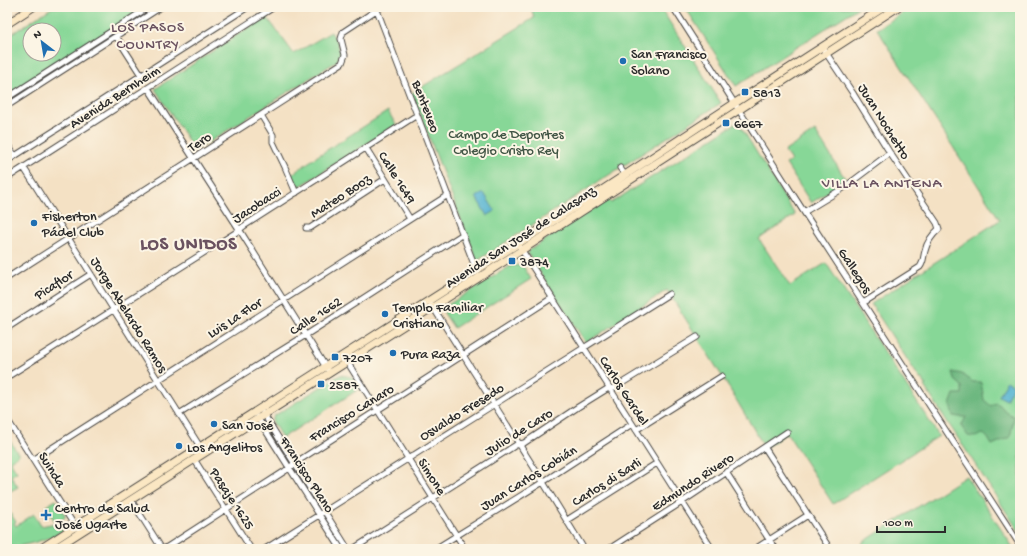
<svg xmlns="http://www.w3.org/2000/svg" width="1027" height="556" font-family="'Gochi Hand',sans-serif">
<style>
.green{fill:#87d797;stroke:#598161;fill-rule:evenodd}
.forest{fill:#6db880;stroke:#4c7256}
.water{fill:#53b3d1;stroke:#3f6f7e}
.lines{fill:none;stroke-linecap:round;stroke-linejoin:round}
.street-casing{stroke:#494642;stroke-width:7}
.secondary-casing{stroke:#494642;stroke-width:9}
.street{stroke:#fff;stroke-width:5}
.secondary{stroke:#fbe7c3;stroke-width:7}
.poi-dot{fill:#1f6fb2;stroke:#fcf5e5;stroke-width:1.5}
.labels{text-anchor:middle;stroke-width:4;stroke-linejoin:round;paint-order:stroke}
.poi-label{font-size:14px;fill:#2b2b2b;stroke:#fcf5e5;text-anchor:start}
.street-label{font-size:14px;fill:#2b2b2b;stroke:#fcf5e5}
.park-label{font-size:14px;fill:#425646;stroke:#fcf5e5}
.neighbourhood-label{font-size:15px;letter-spacing:1px;fill:#6a5260;stroke:#fcf5e5}
.district-label{font-size:18px;font-weight:bold;letter-spacing:1px;fill:#6a5260;stroke:#fcf5e5}
</style>
<rect width="100%" height="100%" fill="#fcf5e5"/>
<filter id="ink" filterUnits="userSpaceOnUse"><feTurbulence type="fractalNoise" baseFrequency=".025" numOctaves="2"/><feDisplacementMap in="SourceGraphic" scale="8" xChannelSelector="R" yChannelSelector="G"/><feConvolveMatrix kernelMatrix="1 2 1 2 8 2 1 2 1" color-interpolation-filters="sRGB"/></filter>
<filter id="wash" filterUnits="userSpaceOnUse"><feTurbulence type="fractalNoise" baseFrequency=".012" numOctaves="4" result="noise"/><feDisplacementMap in="SourceGraphic" scale="16" xChannelSelector="R" yChannelSelector="G"/><feGaussianBlur stdDeviation="0.9" result="paint"/><feColorMatrix in="noise" values="0 0 0 0 0 0 0 0 0 0 0 0 0 0 0 0 0 1.4 0 .05"/><feComposite in="paint" operator="in"/></filter>
<g filter="url(#wash)">
<rect width="100%" height="100%" fill="#f4e1c4"/>
<path class="green" d="M53,7H155L7,102V37ZM30,30H54V54H30Z
M531,7H660L721,103L598,182L477,261L412,93L534,18Z
M685,7H859L736,86Z
M912,7H1020V533L924,386L926,385L922,379H920L871,304L1000,220L877,29Z
M266,16L294,54L331,32L338,43L340,54L337,61L195,151L155,89Z
M388,111L396,125L299,187L291,175L316,157Z
M738,122L795,215L759,239L790,286L826,263L939,436L833,504L787,433L765,448L722,376L667,290L586,343L528,254L529,251L531,249L608,199L611,203Z
M815,131L846,180L811,203L786,164L791,161L785,151Z
M512,265L523,266L531,279L454,328L444,313L446,306Z
M340,375L352,377L359,389L282,438L272,421L274,416Z
M7,436L19,455L10,461L17,472L11,476L18,487L7,493Z
M966,476L1014,549H866L862,543Z
M56,500L65,515V517L60,522L59,525L63,531C45,541 27,545 7,548V508L16,522L14,523L16,526L34,514L41,526L56,523L46,506Z"/>
<path class="forest" d="M953,372L962,374L973,382H981L984,400L991,406L996,403L1000,405L1006,412L1014,417L1012,428L1010,437L992,445C989,441 988,436 983,434L975,437L968,436L961,426L966,417H959L953,416L950,405L954,394H962V386L955,380Z"/>
<path class="water" d="M484,193L495,211L487,216L476,197Z
M1006,381L1014,385L1006,400L999,396L1006,383L1005,382Z"/>
</g>
<g filter="url(#ink)">
<g class="lines">
<defs>
<path id="street" d="M673,7L804,212L1020,545
M377,10L477,272
M116,36L141,75
M824,50L854,95L890,153L937,223L939,229C932,235 927,242 925,251C923,257 924,262 920,267L863,303
M148,88L239,229L327,369
M7,98L149,7
M7,106L161,7
M261,115L273,135V142L285,167L296,193
M7,144L15,156
M366,148L410,219
M7,161L248,7
M24,168L204,453
M620,168L625,175
M7,178L274,7
M804,212L842,189L890,153
M306,228H310L385,179
M518,244L712,549
M7,278L342,63L345,55L341,39L343,32L381,7
M431,304L543,482L584,549
M7,328L91,274
M346,360L465,549
M7,377L235,233L244,226L417,115
M263,413L348,549
M179,414L306,335L463,234
M257,417L341,549
M7,419L76,528
M636,430L722,376
M765,448L830,549
M194,459L251,549
M33,460L448,195
M726,472L775,549
M131,500L162,549
M567,520L657,463
M164,549L285,471L298,461L552,298
M265,549L669,294
M353,549L516,445L524,443L578,407L607,389L614,388L697,337
M435,549L543,482L632,424
M609,549L682,502L787,432
M700,549L709,544
M755,549L808,515"/>
<path id="secondary" d="M7,24L33,7
M40,549L602,190L735,103L884,7
M54,549L522,250L898,7"/>
</defs>
<use href="#street" class="street-casing"/>
<use href="#secondary" class="secondary-casing"/>
<use href="#street" class="street"/>
<use href="#secondary" class="secondary"/>
</g>
</g>
<g class="poi-dot">
<circle cx="623" cy="61" r="4"/>
<rect x="741" y="88" width="8" height="8" rx="2"/>
<rect x="722" y="119" width="8" height="8" rx="2"/>
<circle cx="34" cy="223" r="4"/>
<rect x="508" y="257" width="8" height="8" rx="2"/>
<circle cx="385" cy="314" r="4"/>
<circle cx="393" cy="353" r="4"/>
<rect x="331" y="353" width="8" height="8" rx="2"/>
<rect x="317" y="380" width="8" height="8" rx="2"/>
<circle cx="214" cy="424" r="4"/>
<circle cx="179" cy="446" r="4"/>
<path d="M44 509h4v4h4v4h-4v4h-4v-4h-4v-4h4z"/>
</g>
<g class="labels">
<g class="poi-label">
<text x="631" y="58">San Francisco<tspan x="631" dy="16">Solano</tspan></text>
<text x="753" y="97">5813</text>
<text x="734" y="128">6667</text>
<text x="42" y="220">Fisherton<tspan x="42" dy="16">Pádel Club</tspan></text>
<text x="520" y="266">3874</text>
<text x="393" y="311">Templo Familiar<tspan x="393" dy="16">Cristiano</tspan></text>
<text x="401" y="358">Pura Raza</text>
<text x="343" y="362">7207</text>
<text x="329" y="389">2587</text>
<text x="222" y="429">San José</text>
<text x="187" y="451">Los Angelitos</text>
<text x="55" y="512">Centro de Salud<tspan x="55" dy="16">José Ugarte</tspan></text>
</g>
<g class="street-label">
<text transform="translate(114 96) rotate(-33)" y="5">Avenida Bernheim</text>
<text transform="translate(427 106) rotate(69)" y="5">Benteveo</text>
<text transform="translate(885 121) rotate(58)" y="5">Juan Nochetto</text>
<text transform="translate(199 141) rotate(-33)" y="5">Tero</text>
<text transform="translate(398 177) rotate(58)" y="5">Calle 1649</text>
<text transform="translate(340 195) rotate(-33)" y="5">Mateo Booz</text>
<text transform="translate(256 204) rotate(-33)" y="5">Jacobacci</text>
<text transform="translate(520 236) rotate(-33)" y="5">Avenida San José de Calasanz</text>
<text transform="translate(856 270) rotate(57)" y="5">Gallegos</text>
<text transform="translate(53 284) rotate(-33)" y="5">Picaflor</text>
<text transform="translate(130 314) rotate(58)" y="5">Jorge Abelardo Ramos</text>
<text transform="translate(315 315) rotate(-33)" y="5">Calle 1662</text>
<text transform="translate(234 317) rotate(-33)" y="5">Luis La Flor</text>
<text transform="translate(625 390) rotate(57)" y="5">Carlos Gardel</text>
<text transform="translate(461 411) rotate(-32)" y="5">Osvaldo Fresedo</text>
<text transform="translate(351 412) rotate(-32)" y="5">Francisco Canaro</text>
<text transform="translate(518 431) rotate(-32)" y="5">Julio de Caro</text>
<text transform="translate(53 469) rotate(58)" y="5">Suinda</text>
<text transform="translate(308 474) rotate(57)" y="5">Francisco Plano</text>
<text transform="translate(433 476) rotate(58)" y="5">Simone</text>
<text transform="translate(528 477) rotate(-32)" y="5">Juan Carlos Cobián</text>
<text transform="translate(606 481) rotate(-32)" y="5">Carlos di Sarli</text>
<text transform="translate(692 481) rotate(-33)" y="5">Edmundo Rivero</text>
<text transform="translate(233 498) rotate(57)" y="5">Pasaje 1625</text>
</g>
<g class="park-label">
<text x="506" y="138">Campo de Deportes<tspan x="506" dy="16">Colegio Cristo Rey</tspan></text>
</g>
<g class="neighbourhood-label">
<text x="148" y="31">LOS PASOS<tspan x="148" dy="17">COUNTRY</tspan></text>
<text x="882" y="187">VILLA LA ANTENA</text>
</g>
<g class="district-label">
<text x="189" y="249">LOS UNIDOS</text>
</g>
</g>
<rect width="1027" height="556" fill="none" stroke="#fcf5e5" stroke-width="24"/>
<g transform="translate(42 42) rotate(329)"><circle r="19" fill="#fcf5e5" stroke="#a8a49b"/>
<path d="M0-3L7 15L0 10L-7 15Z" fill="#1f6fb2"/>
<text y="-6" font-size="11" font-weight="bold" text-anchor="middle" fill="#2b2b2b">N</text>
</g>
<path d="M877 526v6h68v-6" fill="none" stroke="#2b2b2b" stroke-width="2"/>
<text x="883" y="526" font-size="12" fill="#2b2b2b" stroke="#fcf5e5" stroke-width="3" paint-order="stroke">100 m</text>
</svg>
